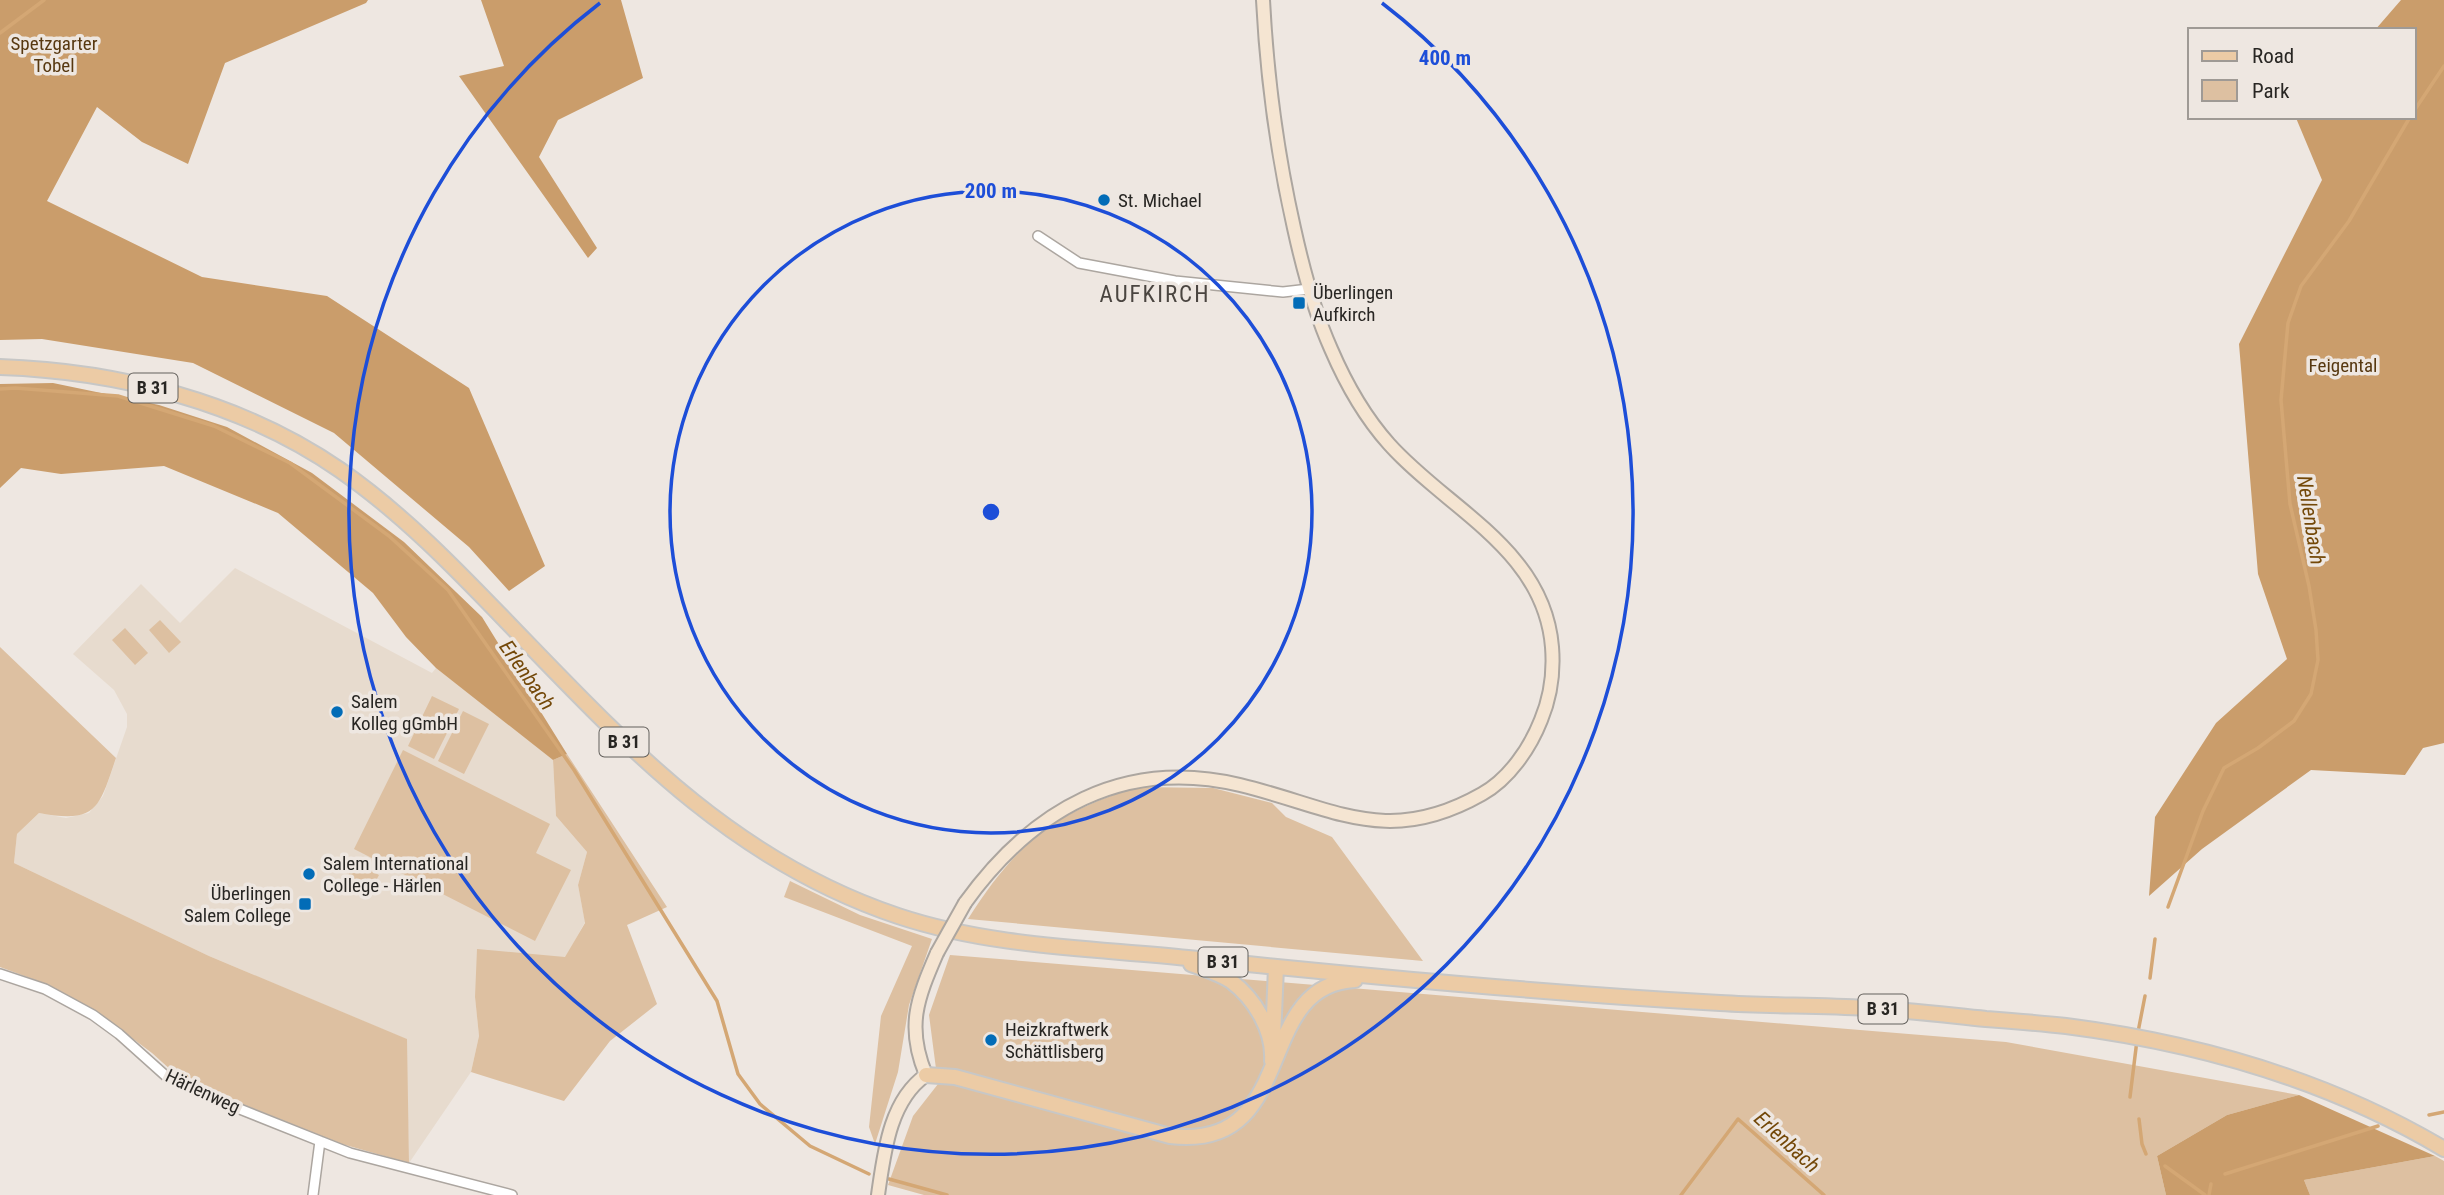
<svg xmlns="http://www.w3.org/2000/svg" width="2444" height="1195" font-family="'Roboto Condensed',sans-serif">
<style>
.built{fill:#e7dbce}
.green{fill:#ddc0a1}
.forest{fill:#ca9d6b}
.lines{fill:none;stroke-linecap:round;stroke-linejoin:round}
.stream{stroke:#d4a774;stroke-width:3.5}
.street-casing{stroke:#aca6a0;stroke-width:12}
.secondary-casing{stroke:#aca6a0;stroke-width:16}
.primary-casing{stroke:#c7c7c6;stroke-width:18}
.street{stroke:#fff;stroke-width:9}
.secondary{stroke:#f5e5d2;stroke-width:12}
.primary{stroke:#eccba5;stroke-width:14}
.secondary-bridge-casing{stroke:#aca6a0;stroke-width:16;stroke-linecap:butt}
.secondary-bridge{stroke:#f5e5d2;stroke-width:12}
.ring{fill:none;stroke:#1d4ed8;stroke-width:3.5}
.poi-dot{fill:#026cb7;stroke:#eee7e1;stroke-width:2.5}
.labels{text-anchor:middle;stroke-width:7;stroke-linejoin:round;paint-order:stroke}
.shield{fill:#eee7e1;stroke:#63605c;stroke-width:2}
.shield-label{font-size:18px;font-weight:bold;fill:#282623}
.park-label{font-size:19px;fill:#573810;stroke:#eee7e1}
.poi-label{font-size:19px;fill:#282623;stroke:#eee7e1;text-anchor:start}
.street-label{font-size:19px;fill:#282623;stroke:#eee7e1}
.water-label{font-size:21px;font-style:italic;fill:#734808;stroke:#eee7e1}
.quarter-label{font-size:23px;letter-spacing:2px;fill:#4a4540;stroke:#eee7e1}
.centre{fill:#1d4ed8;stroke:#eee7e1;stroke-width:3.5}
.ring-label{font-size:21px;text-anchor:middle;font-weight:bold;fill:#1d4ed8;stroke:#eee7e1;stroke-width:7;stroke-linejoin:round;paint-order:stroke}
</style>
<rect width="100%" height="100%" fill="#eee7e1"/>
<path class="built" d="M235,568L432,673L436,668L489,708L553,760L556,816L587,852L578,885L585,922L566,957L475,997L479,1036L471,1072L409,1163L406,1039L209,956L14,863L17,834L39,813L66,818L89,813L103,796L127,727V714L114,690L73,654L141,584L180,623Z"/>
<path class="green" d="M160,620L181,642L169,653L149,630Z
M125,628L148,653L135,665L112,640Z
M0,647L116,758C99,808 97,824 39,813L17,834L14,863L209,956L407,1039L409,1163L342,1144L182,1080L152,1053L93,1009L49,985L0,967Z
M432,696L459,709L434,759L408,746Z
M463,711L489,724L464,774L438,761Z
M403,750L550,824L536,853L571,870L535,941L354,849Z
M567,754L667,907L627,925L657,1004L610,1041L564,1101L471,1072L479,1036L475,997L477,949L565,957L585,923L578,885L587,852L556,816L553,760Z
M1138,787L1213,788L1272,803L1286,817L1332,837L1423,961L968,919C1015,845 1054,812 1138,787Z
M355,862L379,875L370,892L346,880Z
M790,881L860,915L932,939L909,1005L898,1072L875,1144L869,1127L881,1016L912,946L784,897Z
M950,955L2006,1042L2299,1095L2227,1115L2157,1156L2166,1195H924L888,1185L913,1116L938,1084L929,1015Z
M2435,1156L2444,1161V1195H2310L2304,1180Z"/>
<path class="forest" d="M0,0H368L366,3L225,63L188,164L142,142L97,107L47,201L202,277L327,296L469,388L545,566L509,591L469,547L334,433L193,363L42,339L0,340Z
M481,0H621L643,78L558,120L539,157L597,248L588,258L459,76L504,66Z
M2401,0H2444V743L2423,748L2405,775L2311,770L2202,849L2149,896L2155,817L2216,723L2287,659L2258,574L2239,344L2322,180L2296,118L2414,117V30H2375Z
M53,383L159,405L227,427L312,473L404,542L482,617L567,754L553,760L436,668L406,637L373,593L278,513L164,466L61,474L21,468L0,488V384Z
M2299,1095L2435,1156L2304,1180L2310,1195H2166L2157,1156L2227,1115Z"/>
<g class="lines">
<path class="stream" d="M0,33L44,0
M2414,111L2444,66
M0,389L15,388L118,396L214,426L290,463L389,536L448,590L574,770L717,1001L738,1074L760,1104L810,1146L869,1174
M2168,907L2203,811L2224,768L2258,748L2294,721L2311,694L2318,660L2316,630L2309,586L2290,504L2281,400L2288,323L2301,286L2349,221L2410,117
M2150,978L2155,939
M2138,1032L2145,996
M2130,1097L2137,1040
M2429,1115L2444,1112
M2139,1119L2142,1144L2146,1154
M2165,1166L2205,1195
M2225,1174L2378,1126
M889,1179L947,1195
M1681,1195L1738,1119L1824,1195
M2209,1195L2211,1184"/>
<defs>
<path id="street" d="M1038,236L1079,263L1175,281L1283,292L1309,289
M0,974L45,989L93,1015L119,1034L167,1077L192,1090L350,1153L512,1195
M313,1195L320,1141"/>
<path id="secondary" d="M965,903C1032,810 1123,757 1240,785C1335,808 1387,848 1482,794C1509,779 1530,748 1541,720C1551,696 1554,672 1552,647C1544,549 1447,509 1389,444C1364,416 1346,384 1331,349C1314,311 1303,269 1294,228C1277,153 1267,77 1263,0
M878,1195C884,1154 889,1101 926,1075C906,1027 917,999 937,953"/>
<path id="primary" d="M0,367C118,371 242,402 340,470C403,514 455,568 508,623C626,745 731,860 898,916C991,947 1091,948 1188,958C1365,976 1542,993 1720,1003C1769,1006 1818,1005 1867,1008C1906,1010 1946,1015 1986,1019C2013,1021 2039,1023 2066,1026C2198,1043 2330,1081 2444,1149
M1191,964C1204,969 1219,973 1231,981C1255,999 1274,1031 1272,1061
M1273,1039L1276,967
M926,1075L955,1077L1170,1136C1301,1152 1251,985 1355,980"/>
</defs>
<use href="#street" class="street-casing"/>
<use href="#secondary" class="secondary-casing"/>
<use href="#primary" class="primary-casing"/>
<use href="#street" class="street"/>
<use href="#secondary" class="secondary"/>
<use href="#primary" class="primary"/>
<defs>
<path id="secondary-bridge" d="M937,953L965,903"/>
</defs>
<use href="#secondary-bridge" class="secondary-bridge-casing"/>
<use href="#secondary-bridge" class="secondary-bridge"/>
</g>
<g class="ring">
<circle cx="991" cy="512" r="321"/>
<path d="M1382 3A642 642 0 1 1 600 3"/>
</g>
<g class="poi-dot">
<circle cx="1104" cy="200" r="7"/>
<rect x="1292" y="296" width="14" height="14" rx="3.5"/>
<circle cx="337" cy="712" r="7"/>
<circle cx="309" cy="874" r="7"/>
<rect x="298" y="897" width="14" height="14" rx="3.5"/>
<circle cx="991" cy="1040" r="7"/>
</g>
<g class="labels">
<g class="shield">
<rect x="128.5" y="373.5" width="49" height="29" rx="5"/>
<rect x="599.5" y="727.5" width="49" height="29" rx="5"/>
<rect x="1198.5" y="947.5" width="49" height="29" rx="5"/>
<rect x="1858.5" y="994.5" width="49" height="29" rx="5"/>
</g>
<g class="shield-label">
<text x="153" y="394">B 31</text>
<text x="624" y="748">B 31</text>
<text x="1223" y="968">B 31</text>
<text x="1883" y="1015">B 31</text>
</g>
<g class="park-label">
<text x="54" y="50">Spetzgarter<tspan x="54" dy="22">Tobel</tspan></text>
<text x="2343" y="372">Feigental</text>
</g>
<g class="poi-label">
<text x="1118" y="207">St. Michael</text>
<text x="1313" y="299">Überlingen<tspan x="1313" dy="22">Aufkirch</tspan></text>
<text x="351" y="708">Salem<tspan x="351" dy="22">Kolleg gGmbH</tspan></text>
<text x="323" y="870">Salem International<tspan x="323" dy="22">College - Härlen</tspan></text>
<text x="291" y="900" text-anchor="end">Überlingen<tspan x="291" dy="22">Salem College</tspan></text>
<text x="1005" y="1036">Heizkraftwerk<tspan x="1005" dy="22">Schättlisberg</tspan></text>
</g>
<g class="street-label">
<text transform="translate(203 1091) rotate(25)" y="7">Härlenweg</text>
</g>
<g class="water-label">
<text transform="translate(2311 520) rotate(81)" y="7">Nellenbach</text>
<text transform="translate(527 675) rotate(55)" y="7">Erlenbach</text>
<text transform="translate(1787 1142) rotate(42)" y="7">Erlenbach</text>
</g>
<g class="quarter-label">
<text x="1155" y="302">AUFKIRCH</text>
</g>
</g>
<circle cx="991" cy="512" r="10" class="centre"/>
<g class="ring-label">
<text x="1445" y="65">400 m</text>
<text x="991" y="198">200 m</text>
</g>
<rect x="2188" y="28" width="228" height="91" fill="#eee7e1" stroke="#9f9a95" stroke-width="2"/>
<rect x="2202" y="51" width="35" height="10" fill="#eccba5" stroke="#9f9a95" stroke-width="2"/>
<text x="2252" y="63" font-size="21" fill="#282623">Road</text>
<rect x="2202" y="80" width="35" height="21" fill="#ddc0a1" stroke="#9f9a95" stroke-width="2"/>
<text x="2252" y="98" font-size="21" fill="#282623">Park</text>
</svg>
